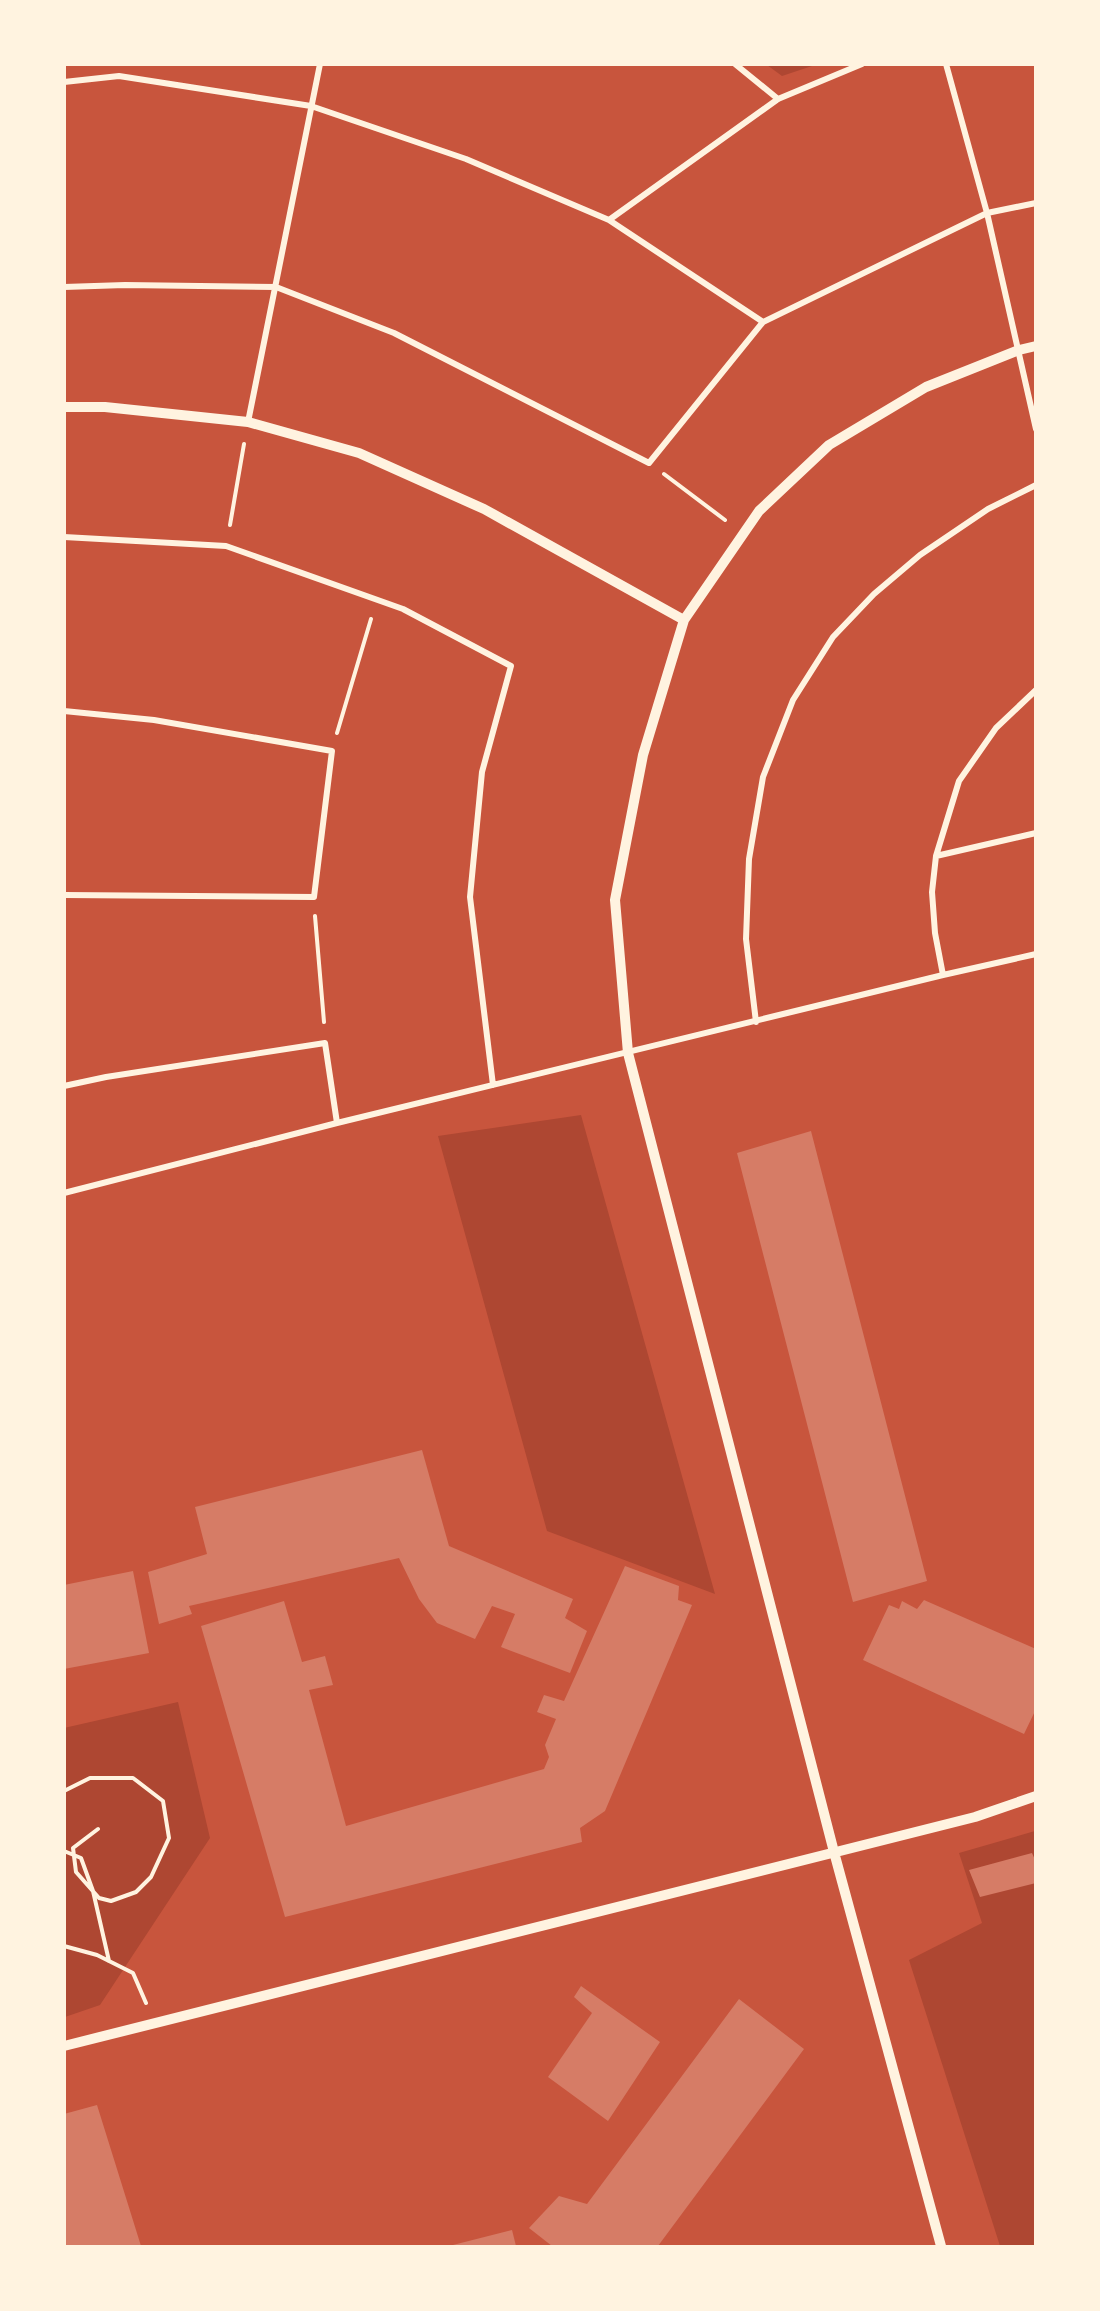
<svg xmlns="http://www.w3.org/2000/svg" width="1100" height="2311" font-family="Manrope,sans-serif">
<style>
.green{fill:#ae4732}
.building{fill:#d67c66}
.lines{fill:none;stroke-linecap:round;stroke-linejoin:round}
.path{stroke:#fff3e0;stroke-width:4}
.minor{stroke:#fff3e0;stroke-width:6}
.tertiary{stroke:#fff3e0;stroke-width:10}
</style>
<rect width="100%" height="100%" fill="#c8553d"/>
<path class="green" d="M767,65H815L782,76Z
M581,1115L715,1594L547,1531L438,1136Z
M178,1702L210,1838L100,2005L65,2017L64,1728Z
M1035,1831V2246H1000L909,1960L982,1923L959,1853Z"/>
<path class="building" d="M811,1131L927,1581L853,1602L737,1153Z
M422,1450L449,1546L573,1599L565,1618L587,1631L570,1673L501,1647L515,1614L492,1606L475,1639L437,1623L419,1599L399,1558L189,1606L192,1614L159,1624L148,1572L207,1554L195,1507Z
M625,1566L679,1586L678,1600L692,1605L605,1811L580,1828L582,1842L285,1917L201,1626L284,1601L302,1662L325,1656L333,1685L309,1690L346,1826L544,1769L549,1757L545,1745L556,1719L537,1712L544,1695L564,1701Z
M133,1571L149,1653L64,1669V1585Z
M924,1600L1036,1649V1709L1024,1734L863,1660L889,1605L899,1609L902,1601L917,1609Z
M1032,1853L1036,1862V1883L980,1897L969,1870Z
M581,1986L660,2042L608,2121L548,2077L592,2013L574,1997Z
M739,1999L804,2049L658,2246H552L529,2228L559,2196L587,2204Z
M97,2105L141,2246H64V2114Z
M512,2230L516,2246H449Z"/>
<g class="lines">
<path class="path" d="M664,474L725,520
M230,525L244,444
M337,733L371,619
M315,916L324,1022
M64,1791L90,1778H133L163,1801L169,1838L151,1877L136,1892L111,1901L99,1898L76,1872L73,1848L98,1829
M64,1851L81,1858L93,1891L109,1961
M64,1946L97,1955L133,1973L146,2003"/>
<path class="minor" d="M735,64L778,99
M946,64L987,213L1036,429
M64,82L119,76L311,106L466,159L609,220L763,322
M609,220L778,99L862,64
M64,287L125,285L276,287L394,333L649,463L763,322L987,213L1036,203
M248,422L320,64
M64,537L226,546L403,609L511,666L482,772L470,897L493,1085
M64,711L154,720L332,751L314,897L64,895
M936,856L1036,833
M943,975L935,933L932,892L936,856L959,781L996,728L1036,690
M756,1022L746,939L749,859L763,777L793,700L833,637L874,594L920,555L988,509L1036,485
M64,1086L106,1077L325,1043L337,1123
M64,1193L337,1123L943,975L1036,954"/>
<path class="tertiary" d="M64,407H105L248,422L359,453L484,509L684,620
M64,2046L975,1817L1036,1796
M941,2246L834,1852L628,1053L615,900L643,755L684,620L759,511L829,445L926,387L1019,350L1036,346"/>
</g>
<rect width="1100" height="2311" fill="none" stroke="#fff3e0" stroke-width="132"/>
</svg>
